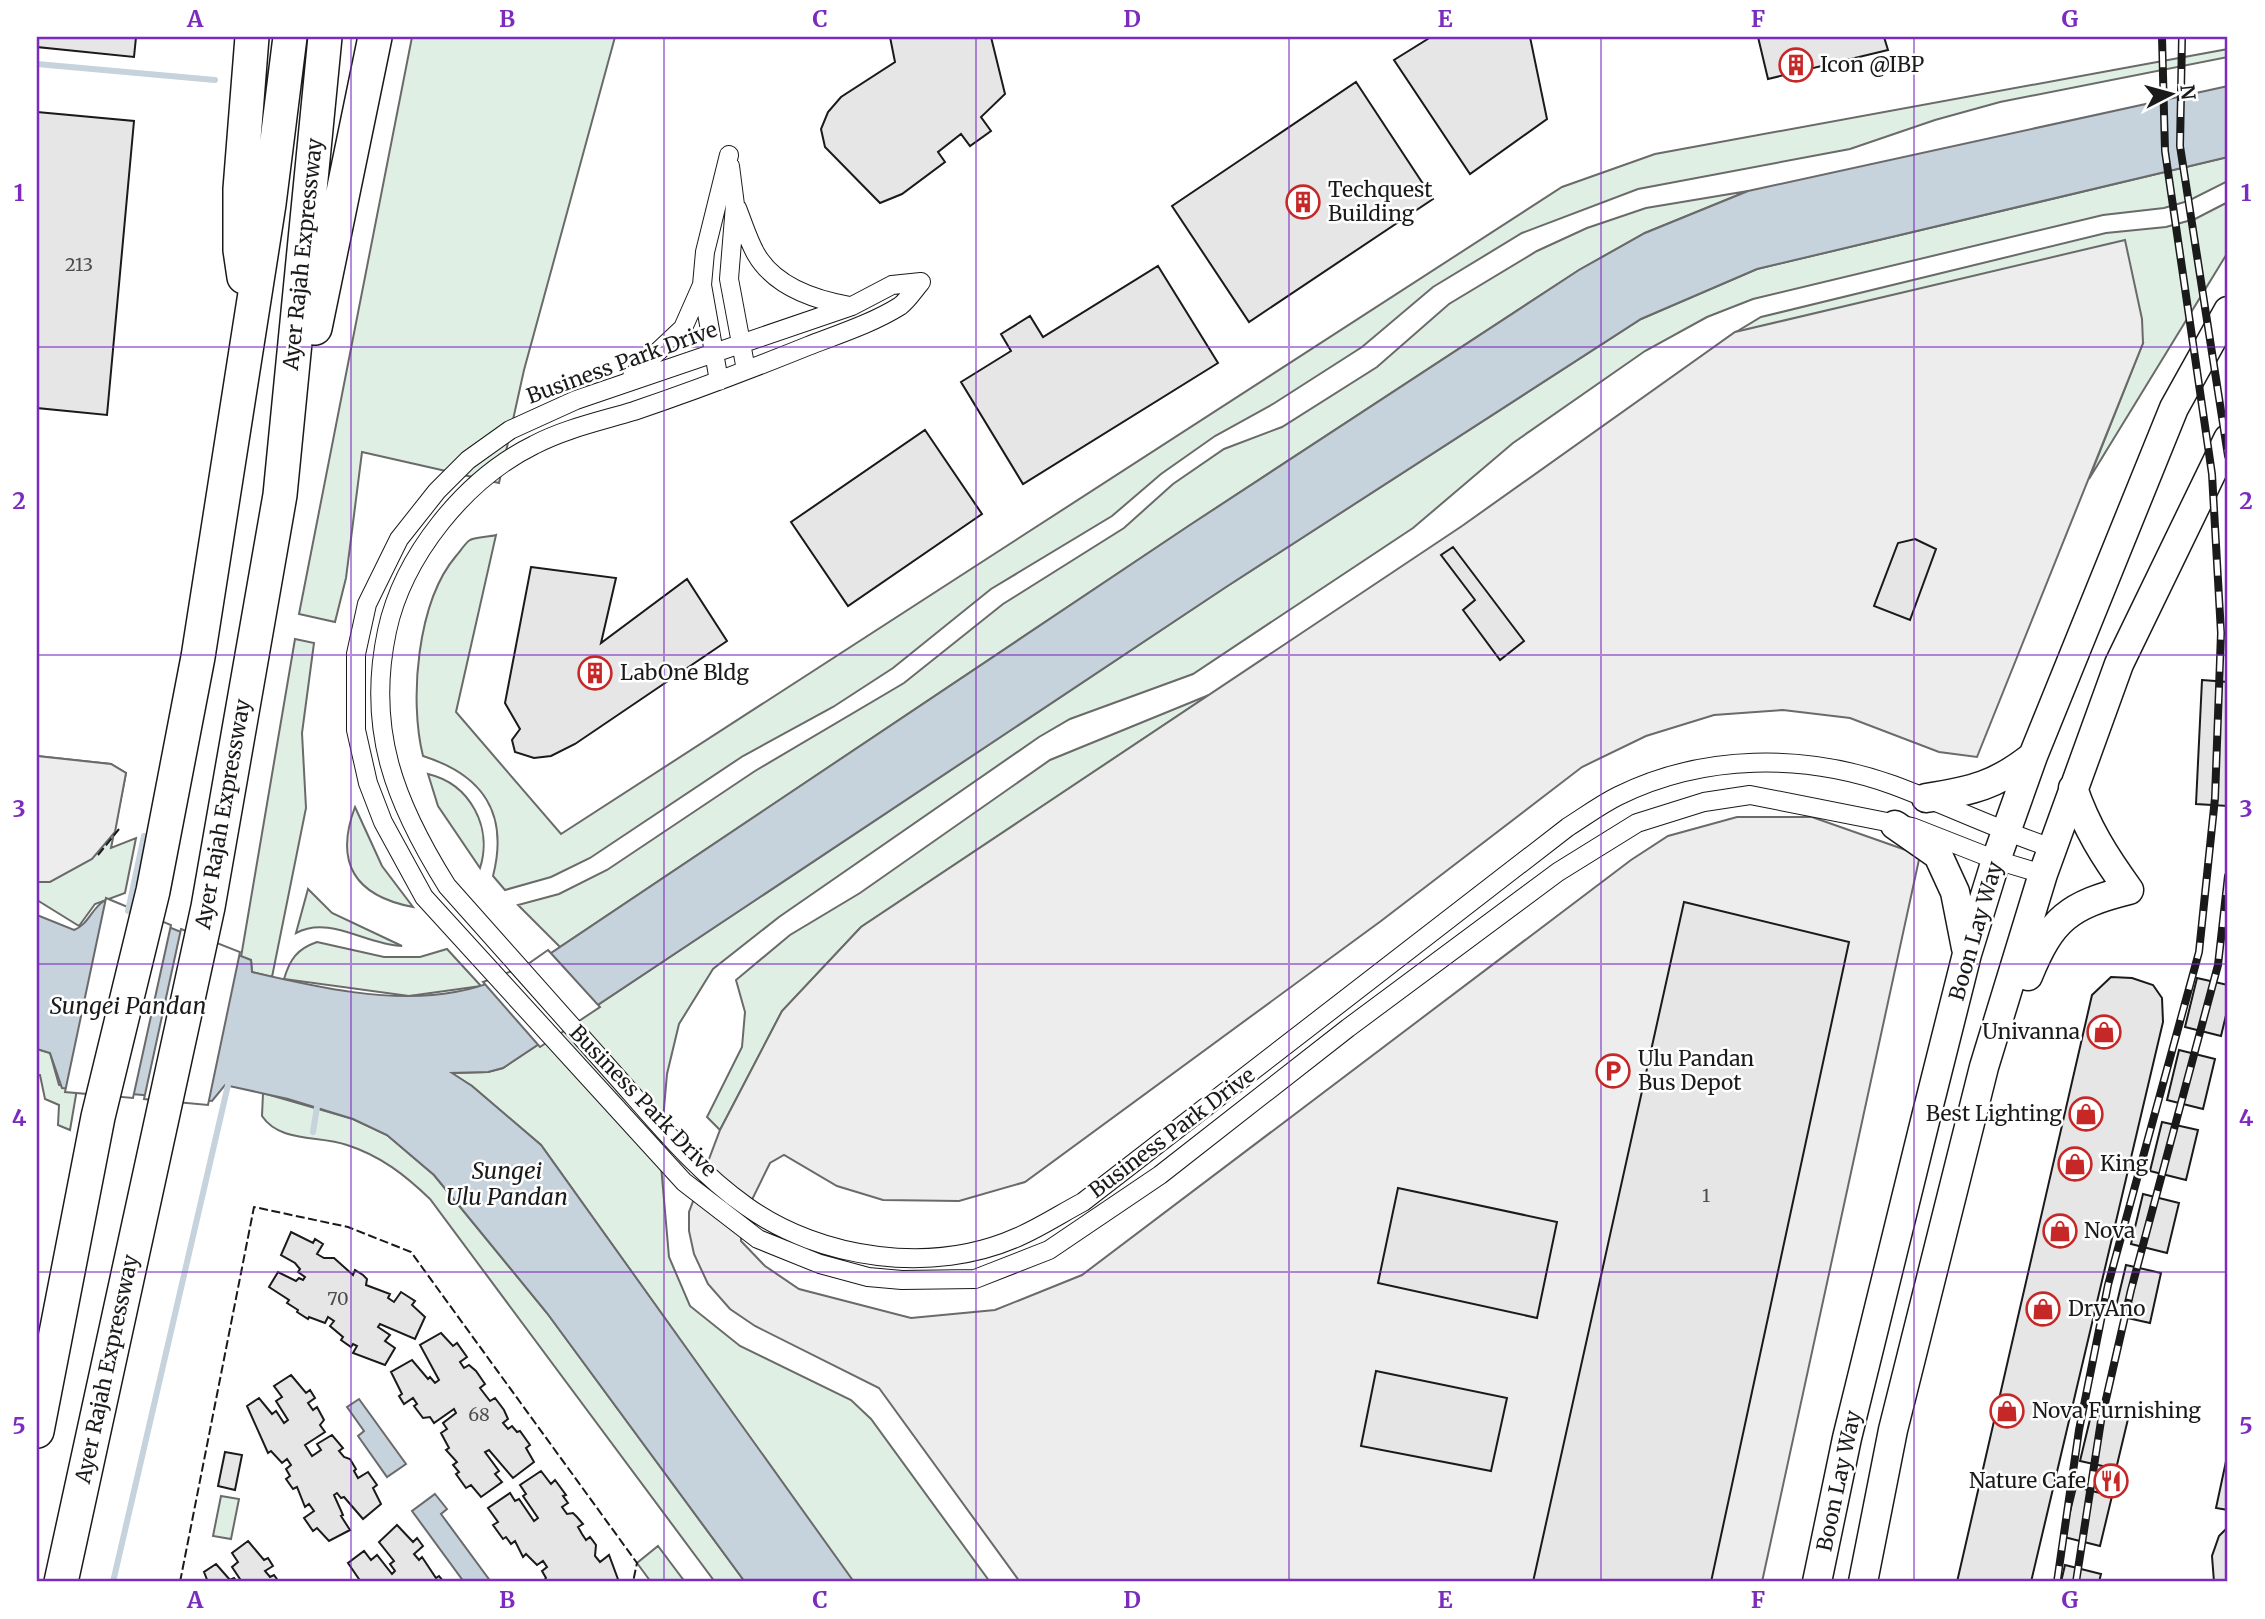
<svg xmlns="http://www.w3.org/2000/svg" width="2265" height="1619" font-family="Merriweather,serif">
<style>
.green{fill:#e0efe3;stroke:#6a6a6a;stroke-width:2}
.parking{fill:#ededed;stroke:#6a6a6a;stroke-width:2}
.water{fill:#c6d2dc;stroke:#6a6a6a;stroke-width:2}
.pier{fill:#fff;stroke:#6a6a6a;stroke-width:2}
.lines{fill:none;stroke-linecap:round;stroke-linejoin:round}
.stream{stroke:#c6d2dc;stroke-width:6}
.building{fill:#e6e6e6;stroke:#1a1a1a;stroke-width:2}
.street-casing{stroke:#1a1a1a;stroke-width:20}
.primary-casing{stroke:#1a1a1a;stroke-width:31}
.highway-casing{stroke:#1a1a1a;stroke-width:36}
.street{stroke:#fff;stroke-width:18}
.primary{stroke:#fff;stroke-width:28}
.highway{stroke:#fff;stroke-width:33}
.rail-casing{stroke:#1a1a1a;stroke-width:8}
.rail{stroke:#fff;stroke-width:5;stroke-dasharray:16;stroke-linecap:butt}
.fence{stroke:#1a1a1a;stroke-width:2;stroke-dasharray:9 3.5;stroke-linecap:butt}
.grid{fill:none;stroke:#7b2cbf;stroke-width:2;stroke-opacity:0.55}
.labels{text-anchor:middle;stroke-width:5;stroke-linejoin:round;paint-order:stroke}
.number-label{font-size:18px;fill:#4d4d4d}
.poi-label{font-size:21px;fill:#1a1a1a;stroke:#fff;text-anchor:start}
.street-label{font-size:21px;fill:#1a1a1a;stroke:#fff}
.water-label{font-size:23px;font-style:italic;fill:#1a1a1a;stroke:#fff}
.neatline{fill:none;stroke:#7b2cbf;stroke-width:2.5}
.grid-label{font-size:23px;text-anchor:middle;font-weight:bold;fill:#7b2cbf}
</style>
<rect width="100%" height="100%" fill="#fff"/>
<path class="green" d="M412,37H615L524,370L499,483L362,452L346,578L335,622L299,614Z
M2228,49V57L2000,102L1935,120L1850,149L1638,189L1522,233L1433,287L1362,347L1273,404L1215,436L1161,474L1112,516L991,589L893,668L833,707L743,756L590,858L551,877L505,890L493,876C509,813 483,775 423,756C409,700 417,602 456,556C460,552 465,543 470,540C477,537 489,537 496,535L456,712L561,834L1562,187L1655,154Z
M2228,157V181L2188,201L2164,208L2103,215L1753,299L1707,317L1645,351L1513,443L1413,528L1193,674L1070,719L1039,737L779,917L713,969L679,1024L667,1074L660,1154L669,1257L690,1306L740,1346L851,1400L871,1419L990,1582H853L541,1145L472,1086L451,1073L488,1072L503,1068L1226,587L1641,319L1757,269Z
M1748,191L1645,233L1579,270L1190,525L560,947L518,905L559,894L607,870L755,771L904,683L1003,604L1124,528L1173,484L1224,449L1282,427L1377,367L1449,304L1537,251L1587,228L1646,208Z
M2228,202V252L2089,479L2143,343L1736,332L1761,317L2106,233L2166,227L2195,219Z
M295,639L314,643L302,733L306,808L272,977L252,972L251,960L241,957Z
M1209,695L861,927L782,1011L720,1130L707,1117L742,1047L745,1012L736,980L790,935L860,893L1050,760Z
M37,756L111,764L126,773L111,848L136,838L125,893L95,904L79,926L37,900Z
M428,774C470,784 493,827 480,868L438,806Z
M355,807L382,866L413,907C355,896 334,863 355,807Z
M308,889L332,913L402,946C366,945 330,915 296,933Z
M317,942L384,957H420L447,949L481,986L409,996L284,979C290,959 297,949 317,942Z
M37,1049L50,1053L59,1085L77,1089L70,1130L58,1125L59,1105L45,1099L40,1075H37Z
M263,1093L353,1119L387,1135L434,1175L547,1313L745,1582H715L430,1199C405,1175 381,1156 347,1145C319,1135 280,1143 262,1116Z
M221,1496L239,1499L231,1539L213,1536Z
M658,1546L685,1582H651L637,1563Z"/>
<path class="parking" d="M2125,240L2142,319L2143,343L1977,757L1939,752L1850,718L1783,710L1714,715L1646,736L1582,767L1381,921L1025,1182L959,1201L883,1200L837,1186L784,1155L770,1163L741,1222V1241L765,1266L799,1289L911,1318L995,1310L1082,1275L1631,860L1668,836L1737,817H1812L1920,855L1762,1582H1020L879,1388L755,1326L730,1309L708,1284L694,1254L689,1231V1212L720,1130L782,1011L861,927L1462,526L1735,332Z
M37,756L111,764L126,773L115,832L92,859L50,882H37Z"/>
<path class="water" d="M2228,86V157L1757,269L1641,319L1226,587L503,1068L488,1072L452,1073L472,1086L541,1145L854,1582H745L547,1313L434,1175L387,1135L353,1119L288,1099L225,1085L212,1101L62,1088L50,1053L37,1049V915L74,930C89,924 91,909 104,901L251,960L252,972C316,987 390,1004 455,992C480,988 503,978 527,969L1190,525L1579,270L1645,233L1748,191Z
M359,1399L406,1464L387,1477L358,1436L364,1431L347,1407Z
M435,1494L447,1509L441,1514L491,1582H464L412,1511Z"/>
<path class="pier" d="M106,898L171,925L133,1098L65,1092Z
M181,929L240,952L208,1105L144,1099Z
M548,950L600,1007L540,1047L483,982L525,966Z"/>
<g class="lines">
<path class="stream" d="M37,64L215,80
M128,911L144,836
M313,1132L317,1107
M113,1582L228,1085"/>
</g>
<path class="building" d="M37,37H136L134,57L37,47Z
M890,37H991L1005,94L981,117L991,131L970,146L961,134L938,152L945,162L902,194L880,203L825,147L821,129L828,112L841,97L895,62Z
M1431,37H1530L1547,119L1470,174L1394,60Z
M1758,37H1884L1888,50L1768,79Z
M1356,82L1433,199L1249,322L1172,206Z
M37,112L134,121L107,415L37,408Z
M1158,266L1218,363L1023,484L961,382L1011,351L1001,334L1030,316L1043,337Z
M925,430L982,514L848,606L791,522Z
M1915,539L1936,549L1910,620L1874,606L1898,543Z
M1453,547L1524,641L1500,660L1463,610L1475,600L1441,555Z
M531,567L616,578L601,643L687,579L727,641L575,744L551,756L534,758L515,752L512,740L520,729L505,703Z
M2202,680L2228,682V806L2196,804Z
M1684,902L1849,942L1711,1582H1533Z
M2111,977L2132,978L2153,985L2162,998L2163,1022L2031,1582H1957L2092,995Z
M2197,978L2228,985V1007L2221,1036L2185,1027Z
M2179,1050L2215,1059L2203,1109L2167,1100Z
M2162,1122L2198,1130L2186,1180L2150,1171Z
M1398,1188L1557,1222L1537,1318L1378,1283Z
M2143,1194L2179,1203L2167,1253L2131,1244Z
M291,1232L313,1243L315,1239L323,1244L317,1254L324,1258H334L353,1275L355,1270L363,1275L367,1279L366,1285L390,1294L388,1298L394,1302L401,1292L415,1301L412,1305L425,1317L415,1339L380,1324L378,1327L390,1335L385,1341L395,1348L385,1365L353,1353L357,1346L353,1344L351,1347L341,1340L343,1337L330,1326L334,1321L328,1317L325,1323L309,1317L308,1319L297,1312L298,1310L287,1303L289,1300L269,1287L278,1272L296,1281L299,1278L303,1280L305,1277L298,1272L300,1269L295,1263L281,1255Z
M2126,1265L2161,1273L2150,1323L2114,1315Z
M441,1333L453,1346L457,1343L467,1357L460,1362L464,1368L469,1365L476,1371L485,1384L480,1388L490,1401L495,1398L504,1410L508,1419L503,1423L508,1429L512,1426L517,1432L520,1431L530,1445L526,1448L534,1462L513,1478L489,1450L485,1452L499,1471L495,1474L502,1482L481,1497L471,1485L466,1488L456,1474L459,1472L453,1465L457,1462L446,1450L449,1448L441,1433L447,1429L443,1423L456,1413L454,1409L434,1423L430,1417L423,1418L414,1406L417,1404L413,1398L404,1404L399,1396L402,1394L391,1372L412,1360L428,1379L430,1377L435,1383L439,1380L420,1345Z
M1376,1371L1507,1398L1491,1471L1361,1446Z
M291,1375L306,1393L310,1390L315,1398L308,1403L313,1410L317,1407L324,1420L320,1425L325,1432L305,1445L312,1456L321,1450L317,1444L332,1435L343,1448L339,1451L344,1457L350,1459L356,1469L354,1471L358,1478L368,1472L377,1485L373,1488L381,1504L363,1519L344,1497L341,1498L337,1493L334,1495L343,1515L341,1516L350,1530L329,1541L317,1528L313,1531L304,1518L314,1511L309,1504L305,1507L297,1487L293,1489L286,1479L290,1476L286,1469L291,1465L287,1459L282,1463L271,1451L268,1453L247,1406L259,1398L272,1414L276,1411L284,1423L288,1420L276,1401L282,1397L274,1386Z
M2092,1411L2128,1419L2116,1469L2080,1461Z
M225,1452L242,1455L235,1490L218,1486Z
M2228,1452V1510L2216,1508Z
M541,1471L551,1484L555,1480L566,1495L563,1496L568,1503L562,1507L567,1514L573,1513L577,1517L583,1524L578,1527L582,1534L586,1540L590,1537L596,1545L595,1556L600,1562L609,1555L619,1582H543L546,1578L542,1571L547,1567L543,1561L537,1565L526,1554L523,1557L515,1541L511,1544L506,1537L503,1539L493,1525L498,1522L488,1508L510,1493L515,1501L519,1499L534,1521L538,1518L523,1496L526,1494L520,1485Z
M2076,1487L2112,1496L2100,1546L2064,1537Z
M397,1525L413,1542L417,1538L423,1546L414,1554L419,1560L422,1557L436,1578L439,1576L444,1582H361L348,1563L364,1551L371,1560L377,1555L392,1574L395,1571L390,1564L394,1561L379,1542Z
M2228,1527V1582H2214L2212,1556L2219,1536Z
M248,1541L264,1560L268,1558L273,1566L265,1571L270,1577L274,1575L279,1582H242L232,1567L238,1562L232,1553Z
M216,1564L230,1580L234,1578L237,1582H208L204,1572Z
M2065,1565L2101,1574L2099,1582H2061Z"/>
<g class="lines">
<defs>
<path id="street" d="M730,166L735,205L729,279L746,370
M737,208C743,223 748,240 756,254C775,287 815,300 850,306
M921,282L892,285L852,306L576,400L510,430L468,460L437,491L399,539L367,604L356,654V730L368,783L383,822L424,897L684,1182L758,1239L820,1264L868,1277L902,1280L975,1279L1049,1250L1160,1175L1348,1028L1558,872L1637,823L1704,802L1750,795L1912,827L1996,860L2043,874
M921,282C915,289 908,300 900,306C873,323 839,334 808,346C751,369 693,391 634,411C601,421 564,429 534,445C465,479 403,556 387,631C366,730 395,803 447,886C503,949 559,1012 616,1076C656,1121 696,1171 746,1206C821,1260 933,1275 1018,1237C1041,1227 1062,1213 1083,1202L1568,827C1584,817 1600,805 1618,796C1703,754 1804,753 1893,785C1947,805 1998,830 2052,848
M632,376L683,328L702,285
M719,381L702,285L705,252L729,155"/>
<path id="primary" d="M1926,798C1972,791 1997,785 2033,756
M1895,825L1938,855L1955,892L1966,948
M2028,976C2051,919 2069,905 2129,890C2105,857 2086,827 2073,788
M1817,1582L1847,1438L1926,1117L1967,954L1996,860L2033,756L2174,408L2228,311
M1863,1582L1893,1430L1984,1067L2043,874L2119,664L2228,439"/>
<path id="highway" d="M244,277L240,250V189L252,37
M315,328L375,37
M37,1431L98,1117L153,891L198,657L269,204L290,37
M61,1582L208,907L280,495L325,37"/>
</defs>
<use href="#street" class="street-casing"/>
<use href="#primary" class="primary-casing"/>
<use href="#highway" class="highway-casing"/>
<use href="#street" class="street"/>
<use href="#primary" class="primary"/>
<use href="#highway" class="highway"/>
<defs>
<path id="rail" d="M2182,37L2180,146L2228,456
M2057,1582L2079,1430L2108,1285L2199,952L2215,798L2221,633L2212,474L2165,151L2162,37
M2076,1582L2101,1421L2131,1290L2218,965L2228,876"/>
</defs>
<use href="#rail" class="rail-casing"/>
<use href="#rail" class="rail"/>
<path class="fence" d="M98,855L119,829
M180,1582L254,1207L348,1227L411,1252L637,1563L633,1582"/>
</g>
<path class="grid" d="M351,37V1582M664,37V1582M976,37V1582M1289,37V1582M1601,37V1582M1914,37V1582M37,347H2228M37,655H2228M37,964H2228M37,1272H2228"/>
<defs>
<symbol id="building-ring" viewBox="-11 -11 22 22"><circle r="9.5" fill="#fff" stroke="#c62828" stroke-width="1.5"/><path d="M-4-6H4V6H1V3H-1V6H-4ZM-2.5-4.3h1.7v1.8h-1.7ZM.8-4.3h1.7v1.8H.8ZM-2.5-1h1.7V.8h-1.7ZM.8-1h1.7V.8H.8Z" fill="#c62828"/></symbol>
<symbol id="shop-ring" viewBox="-11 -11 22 22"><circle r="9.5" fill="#fff" stroke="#c62828" stroke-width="1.5"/><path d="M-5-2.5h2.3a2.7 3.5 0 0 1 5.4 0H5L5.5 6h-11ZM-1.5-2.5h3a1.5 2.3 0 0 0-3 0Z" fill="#c62828"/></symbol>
<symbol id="parking-ring" viewBox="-11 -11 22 22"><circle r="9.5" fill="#fff" stroke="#c62828" stroke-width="1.5"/><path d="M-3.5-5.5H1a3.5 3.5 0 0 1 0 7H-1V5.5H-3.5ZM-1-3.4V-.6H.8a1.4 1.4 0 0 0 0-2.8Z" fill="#c62828"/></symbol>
<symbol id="restaurant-ring" viewBox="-11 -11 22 22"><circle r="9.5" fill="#fff" stroke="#c62828" stroke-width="1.5"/><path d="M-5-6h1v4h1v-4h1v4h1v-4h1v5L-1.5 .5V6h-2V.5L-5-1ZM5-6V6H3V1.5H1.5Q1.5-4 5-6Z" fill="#c62828"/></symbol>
</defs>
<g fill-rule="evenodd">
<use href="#building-ring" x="1777" y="46" width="38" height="38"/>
<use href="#building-ring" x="1284" y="183" width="38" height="38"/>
<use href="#building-ring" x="576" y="654" width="38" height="38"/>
<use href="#shop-ring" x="2085" y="1013" width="38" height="38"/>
<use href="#parking-ring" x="1594" y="1052" width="38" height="38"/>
<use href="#shop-ring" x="2067" y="1095" width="38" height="38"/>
<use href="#shop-ring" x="2056" y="1145" width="38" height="38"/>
<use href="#shop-ring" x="2041" y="1212" width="38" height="38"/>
<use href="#shop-ring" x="2024" y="1290" width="38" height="38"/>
<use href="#shop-ring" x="1988" y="1392" width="38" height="38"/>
<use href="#restaurant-ring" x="2092" y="1462" width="38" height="38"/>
</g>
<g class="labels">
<g class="number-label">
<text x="79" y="271">213</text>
<text x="1706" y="1202">1</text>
<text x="338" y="1305">70</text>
<text x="479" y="1421">68</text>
</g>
<g class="poi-label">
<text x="1820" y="72">Icon @IBP</text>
<text x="1328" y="197">Techquest<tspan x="1328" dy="24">Building</tspan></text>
<text x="620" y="680">LabOne Bldg</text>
<text x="2080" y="1039" text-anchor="end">Univanna</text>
<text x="1638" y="1066">Ulu Pandan<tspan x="1638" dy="24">Bus Depot</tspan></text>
<text x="2062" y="1121" text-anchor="end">Best Lighting</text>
<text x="2100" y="1171">King</text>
<text x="2084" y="1238">Nova</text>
<text x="2068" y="1316">DryAno</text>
<text x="2032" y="1418">Nova Furnishing</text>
<text x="2086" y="1488" text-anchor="end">Nature Cafe</text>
</g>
<g class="street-label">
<text transform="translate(303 254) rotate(-84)" y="7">Ayer Rajah Expressway</text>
<text transform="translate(622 363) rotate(-20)" y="7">Business Park Drive</text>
<text transform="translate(223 814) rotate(-80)" y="7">Ayer Rajah Expressway</text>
<text transform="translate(1976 931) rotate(-74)" y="7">Boon Lay Way</text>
<text transform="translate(643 1101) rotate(46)" y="7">Business Park Drive</text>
<text transform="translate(1172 1133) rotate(-37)" y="7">Business Park Drive</text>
<text transform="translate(107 1369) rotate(-78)" y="7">Ayer Rajah Expressway</text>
<text transform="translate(1839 1481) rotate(-78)" y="7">Boon Lay Way</text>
</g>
<g class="water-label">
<text x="128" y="1014">Sungei Pandan</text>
<text x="507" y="1179">Sungei<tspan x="507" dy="26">Ulu Pandan</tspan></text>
</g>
</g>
<rect width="2265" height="1619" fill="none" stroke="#ffffff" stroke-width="77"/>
<g transform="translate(2171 94) rotate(84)" stroke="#ffffff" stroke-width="5" paint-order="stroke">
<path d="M0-5L12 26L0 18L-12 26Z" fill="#1a1a1a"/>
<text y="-10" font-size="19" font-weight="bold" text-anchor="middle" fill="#1a1a1a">N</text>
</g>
<rect x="38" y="38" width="2188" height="1542" class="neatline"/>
<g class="grid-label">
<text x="195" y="27">A</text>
<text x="507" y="27">B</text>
<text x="820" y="27">C</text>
<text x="1132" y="27">D</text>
<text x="1445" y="27">E</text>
<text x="1758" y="27">F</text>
<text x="2070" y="27">G</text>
<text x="19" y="201">1</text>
<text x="2246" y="201">1</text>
<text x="19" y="509">2</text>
<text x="2246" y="509">2</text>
<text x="19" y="817">3</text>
<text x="2246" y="817">3</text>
<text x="19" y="1126">4</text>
<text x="2246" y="1126">4</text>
<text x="19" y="1434">5</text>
<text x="2246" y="1434">5</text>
<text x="195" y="1608">A</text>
<text x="507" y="1608">B</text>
<text x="820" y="1608">C</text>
<text x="1132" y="1608">D</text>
<text x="1445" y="1608">E</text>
<text x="1758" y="1608">F</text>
<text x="2070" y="1608">G</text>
</g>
</svg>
